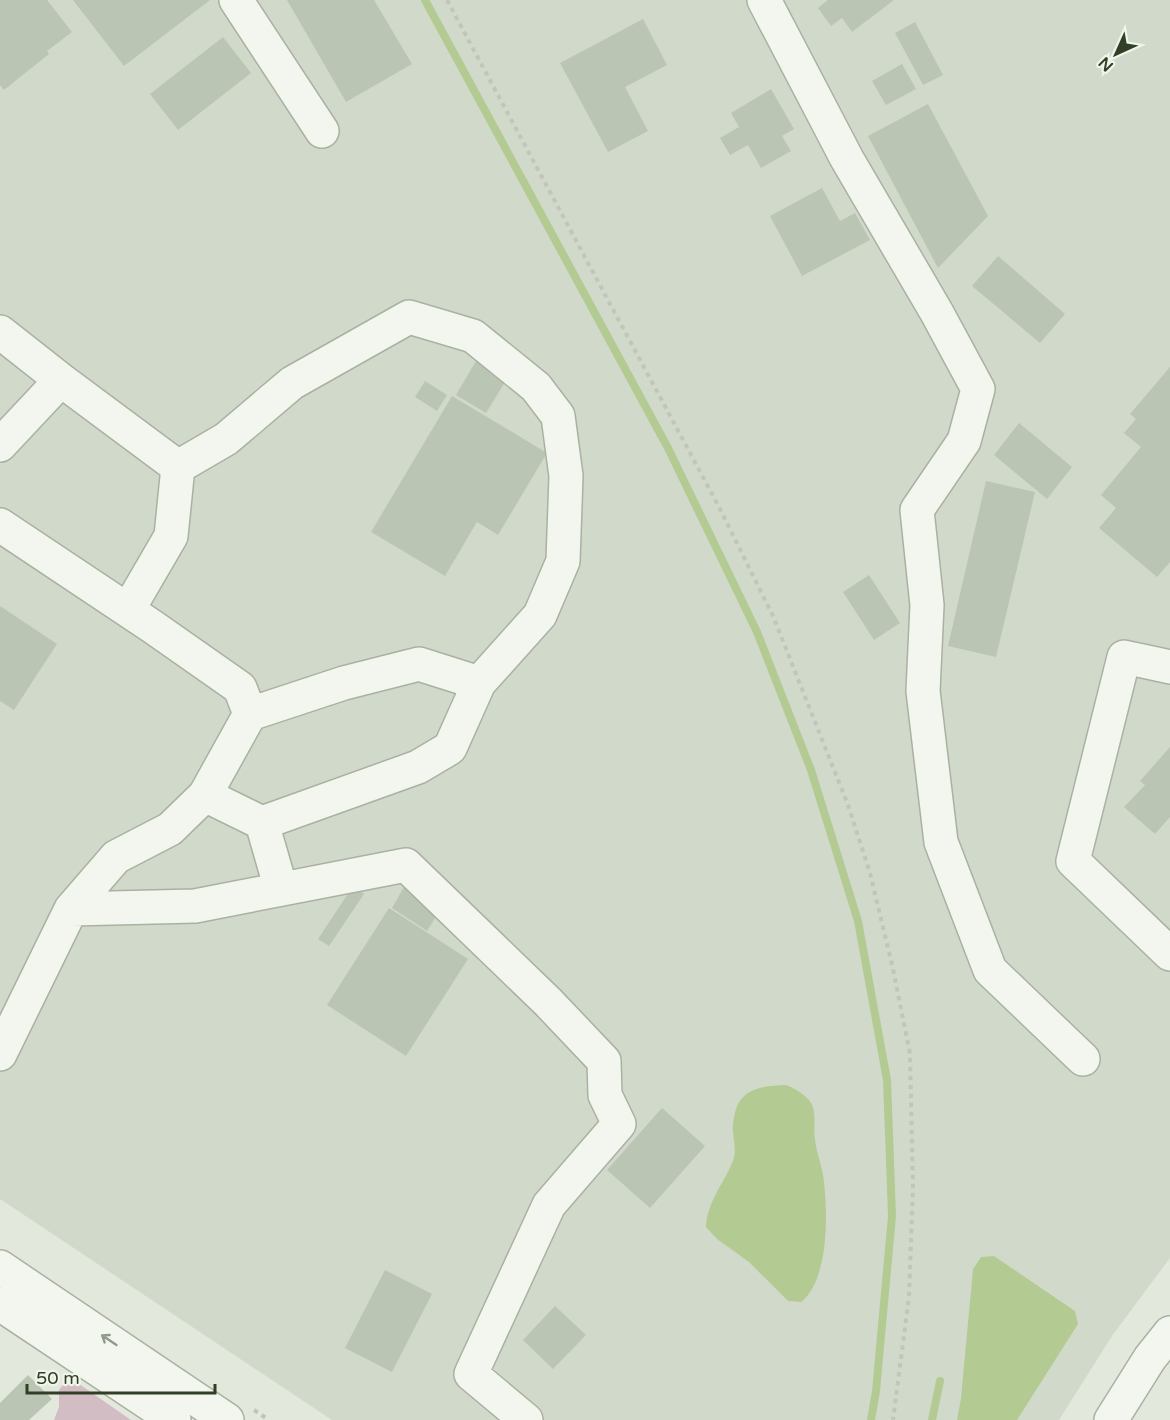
<svg xmlns="http://www.w3.org/2000/svg" width="1170" height="1420" font-family="'Varela Round',sans-serif">
<style>
.built{fill:#d1daca}
.green{fill:#d2bdc4}
.water{fill:#b3cb93}
.lines{fill:none;stroke-linecap:round;stroke-linejoin:round}
.stream{stroke:#b3cb93;stroke-width:8}
.building{fill:#bbc5b3}
.minor-casing{stroke:#a9b2a1;stroke-width:36}
.path{stroke:#c0c6ba;stroke-width:4;stroke-dasharray:4.5 4.5;stroke-linecap:butt}
.minor{stroke:#f2f6ef;stroke-width:33}
.oneway{stroke:#919a8a}
</style>
<rect width="100%" height="100%" fill="#e2e8dc"/>
<path class="built" d="M0,0H1170V1258L1112,1336L1059,1420H332L0,1199Z"/>
<path class="green" d="M69,1377L131,1420H54L59,1407V1390Z"/>
<path class="water" d="M785,1085C794,1087 807,1096 811,1103C817,1112 813,1129 815,1139C816,1151 821,1163 823,1175C828,1208 830,1280 801,1302L788,1301L749,1262L717,1239L706,1227C707,1202 723,1185 732,1163C737,1153 734,1143 733,1132C732,1124 734,1117 736,1109C743,1087 765,1086 785,1085Z
M994,1256L1075,1311L1078,1324L1017,1420H957L961,1398L973,1269L981,1257Z"/>
<g class="lines">
<path class="stream" d="M425,0L668,448L757,632L811,770L858,921L887,1080L892,1216L876,1391L871,1420
M932,1420L940,1381"/>
</g>
<path class="building" d="M0,0H47L72,32L47,51L49,54L4,90L0,85Z
M73,0H210L124,66Z
M287,0H374L412,64L346,102Z
M828,0H894L852,32L842,18L831,26L818,8Z
M643,19L667,65L625,87L648,131L608,152L560,63Z
M915,22L943,75L923,85L895,33Z
M223,37L251,73L178,130L150,94Z
M902,64L916,89L886,105L872,81Z
M771,89L794,129L782,136L791,151L761,168L748,145L730,155L720,138L739,127L731,113Z
M928,104L988,216L938,268L868,136Z
M822,188L840,221L855,213L870,240L802,276L770,216Z
M998,256L1065,314L1040,343L972,286Z
M476,361L507,379L486,413L456,395Z
M1170,367V562L1157,577L1099,528L1116,508L1101,495L1141,447L1124,433L1136,419L1130,414Z
M425,381L447,395L437,411L415,397Z
M452,396L547,453L498,535L477,522L445,576L371,532Z
M1019,423L1072,467L1047,499L994,455Z
M986,481L1035,492L996,657L948,646Z
M869,575L900,623L874,640L843,592Z
M0,606L57,644L14,710L0,701Z
M1170,747V817L1155,834L1124,807L1145,785L1140,781Z
M353,886L364,894L329,946L318,939Z
M404,887L440,910L427,931L392,908Z
M389,908L468,959L406,1056L327,1005Z
M662,1108L705,1146L650,1208L607,1170Z
M385,1270L432,1294L392,1372L345,1348Z
M555,1306L586,1335L553,1369L523,1340Z
M28,1375L52,1399L29,1420H0V1403Z"/>
<g class="lines">
<defs>
<path id="minor" d="M236,0L322,131
M764,0L847,159L937,313L978,389L964,441L917,510L927,605L923,691L941,842L990,970L1083,1059
M0,332L61,380L0,445
M61,380L178,467L171,536L128,610
M178,467L226,439L292,383L409,317L473,336L536,387L558,416L566,476L563,561L540,615L479,683L419,664L344,683L250,714
M0,525L153,627L240,688L250,714L205,795L170,829L116,857L71,909L0,1054
M1170,667L1124,657L1073,861L1170,954
M205,795L262,823L418,767L450,748L479,683
M262,823L281,889
M71,909L195,906L406,865L548,1002L604,1061L605,1095L619,1124L549,1205L471,1374L526,1420
M0,1267L227,1420
M0,1304L174,1420
M1111,1420L1150,1358L1170,1333"/>
</defs>
<use href="#minor" class="minor-casing"/>
<path class="path" d="M447,0L719,507L773,616L848,805L870,873L893,969L910,1054L913,1187L909,1297L893,1420
M254,1410L269,1420"/>
<use href="#minor" class="minor"/>
</g>
<defs><path id="oneway-shaft" d="M-6 0H5M1.5-3L5.5 0L1.5 3" fill="none" stroke-width="1.6" stroke-linecap="round" stroke-linejoin="round" transform="scale(1.5)"/></defs>
<use class="oneway" href="#oneway-shaft" transform="translate(109 1340) rotate(-146)"/>
<g transform="translate(1116 54) rotate(225)" stroke="#f0f5ec" stroke-width="4.5" paint-order="stroke">
<path d="M0-4.5L10 22L0 15L-10 22Z" fill="#303f25"/>
<text y="-9" font-size="16" font-weight="bold" text-anchor="middle" fill="#303f25">N</text>
</g>
<path d="M27 1384v9h188v-9" fill="none" stroke="#303f25" stroke-width="3"/>
<text x="36" y="1384" font-size="18" fill="#303f25" stroke="#f0f5ec" stroke-width="4.5" paint-order="stroke">50 m</text>
</svg>
